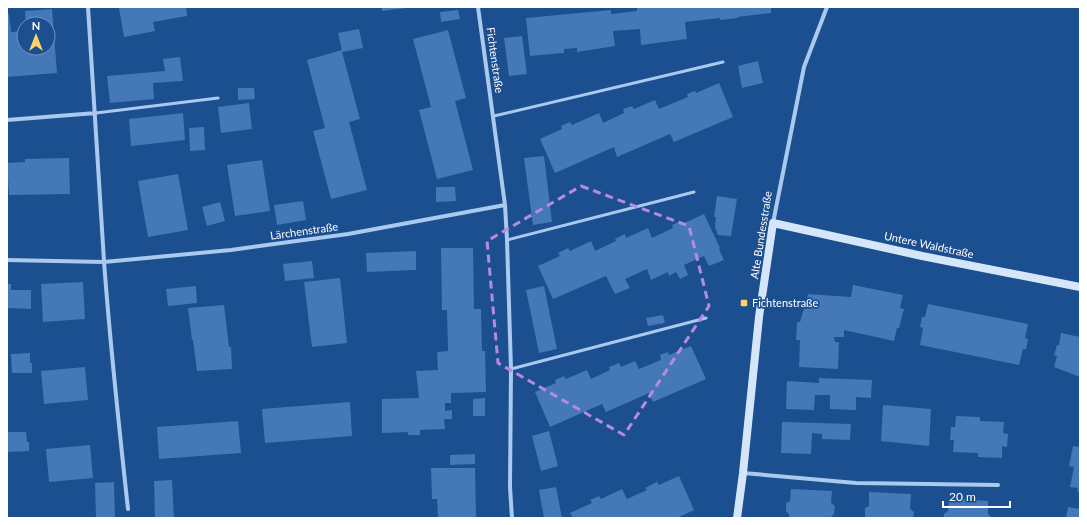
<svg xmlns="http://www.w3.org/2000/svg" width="1087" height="525" font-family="Lato,sans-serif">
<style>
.building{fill:#4478b7}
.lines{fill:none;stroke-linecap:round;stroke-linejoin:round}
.lane{stroke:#a9c9ee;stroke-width:3}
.street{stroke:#a9c9ee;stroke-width:4}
.secondary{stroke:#d6e6fa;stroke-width:8}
.marked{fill:none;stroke:#b68bdc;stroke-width:3;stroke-dasharray:8 5;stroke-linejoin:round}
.poi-dot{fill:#ffd166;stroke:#1b4f8f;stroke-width:1.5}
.labels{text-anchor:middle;stroke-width:3.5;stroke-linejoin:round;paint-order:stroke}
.street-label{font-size:11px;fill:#fff;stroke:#1b4f8f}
.poi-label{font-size:11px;fill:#fff;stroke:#1b4f8f;text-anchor:start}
</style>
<rect width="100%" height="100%" fill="#1b4f8f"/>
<path class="building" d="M122,7H186L187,16L153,22L155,31L124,37L119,8Z
M382,7H407V8L382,11Z
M637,7H771V13L737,17L738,18L720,20V18L685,22L687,39L641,45L640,29L613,31L615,46L577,52V48L564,49V53L530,56L526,18L611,10V14L637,11Z
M52,9L57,73L7,77V14H9L11,32L24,31V48H48V24H26L25,11Z
M458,10L460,19L441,22L440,12Z
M359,29L363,48L342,52L360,119L349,122L367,190L331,199L313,131L325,128L307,60L342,50L338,33Z
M448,30L466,98L455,101L473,170L437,179L419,110L431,107L413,39Z
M522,36L527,74L509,76L504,38Z
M180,57L183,81L153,83L154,99L110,103L107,76L165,71L163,59Z
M758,61L763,83L742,88L738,66Z
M719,83L733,117L674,142L670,134L617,157L614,147L555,173L540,139L562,129L561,126L570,122L572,125L599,113L603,123L624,113L623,109L632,106L634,109L655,100L659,109L688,97L687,94L695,91L696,93Z
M238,88H254L255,99L238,100Z
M249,103L252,129L221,133L218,107Z
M183,113L185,140L131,146L129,119Z
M204,127L205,150L190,151L189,128Z
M544,156L552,222L533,225L524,158Z
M69,158L70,194L9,195L7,163L25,162V159Z
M262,160L270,211L235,216L227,165Z
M178,174L188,230L148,237L138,181Z
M436,187H455L456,201L436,202Z
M717,196L737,199L731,236L718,235L715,227L716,217H714Z
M303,201L306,220L277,225L274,205Z
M220,202L225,221L207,226L202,207Z
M704,214L720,248L719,249L724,260L709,266L704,256L684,265L688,275L680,279L676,272L669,276L668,272L651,280L647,269L625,279L630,288L615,294L606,276L553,299L538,266L560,256L558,253L568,248L570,251L591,241L595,251L616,241L615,239L625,234L626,238L648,228L652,238L673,228L672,225L681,221L682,224Z
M441,248H473L474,309H481L482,351H485L486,392L451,393V403H445V411L452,410V419H444L445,429L420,430V435H408V432L382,433V399L419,398L416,371L438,370L437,352L448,351L447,310H442Z
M416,251V270L367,272L366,253Z
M312,261L314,278L285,281L283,264Z
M340,278L347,343L312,347L304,282Z
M83,282L85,319L43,322L41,284Z
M7,284H11V290H31V309L7,308Z
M853,285L903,295L900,308L904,309L899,328H897L894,341L844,330V337H834L835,342H839L838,369L799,367L800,340H796L797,322H800L808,294L851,297Z
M196,286L197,303L168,306L166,289Z
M544,286L557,349L539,353L526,290Z
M928,304L1028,324L1025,338L1028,339L1026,349H1023L1019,365L920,345L923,328L920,327L922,317H925Z
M224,305L229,347H231L232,369L197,371L193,340H192L188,308Z
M663,315L665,323L648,326L646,318Z
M1061,333L1080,337V377L1054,367L1057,356L1054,355L1057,345H1059Z
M691,346L706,379L653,402L649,393L606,412L602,404L550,427L535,392L556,383L555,380L564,376L566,379L587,370L591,379L610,370L609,367L619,363L621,367L635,361L639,369L661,360L660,355L668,352L669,355Z
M30,353V363H32V373H12L11,354Z
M85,367L88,400L44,404L41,371Z
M819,378L872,380L871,398L856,397V410L830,409V395H815L814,410L786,409L787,381L819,383Z
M485,398V416H473V399Z
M350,402L352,436L265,443L262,409Z
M883,405L931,409L929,446L881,441Z
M956,416L980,417V421L1004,422L1003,433L1008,434L1007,447L1002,446V458L978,457V453L953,452L954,440H950L951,427H955Z
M238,421L241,453L159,459L157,427Z
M782,422L851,424L850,440L822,439V434L812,433L811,454L781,453Z
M549,431L558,466L541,471L532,436Z
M8,432H26L27,442H29V451L8,452Z
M90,445L93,478L49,482L46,449Z
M1073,446L1080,447V492H1077L1078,488L1070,487L1074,467L1069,466Z
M475,454V464L450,465V455Z
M431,468H475L476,518H438L437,499H432Z
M679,476L694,510L677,518H573L570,513L592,503L590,500L599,496L601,499L622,489L627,499L647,490L645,488L657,482L659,485Z
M172,480L174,518H155L154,481Z
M114,482L115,518H96L95,483Z
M556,487L562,518H544L539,490Z
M791,489L832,491L831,503L835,506L834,514L830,518H789V514L786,511V503L790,501Z
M869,492L911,494L910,509L914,512L913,518H866L865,517V508L869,506Z
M949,498L988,501V514L992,518H944V514L948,511Z
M1068,507L1080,509V518H1066Z"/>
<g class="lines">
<path class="lane" d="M96,113L218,98
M494,116L723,62
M507,240L694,192
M511,369L706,318"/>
<path class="street" d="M88,7C94,92 98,177 104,261C110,344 119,427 128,509
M478,7L505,205L507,240L511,369L510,487L512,518
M7,120L96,113
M773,223L804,67L827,7
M7,260L104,262L231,250L348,234L505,205
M743,473L856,483L998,485"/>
<path class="secondary" d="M737,518L743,473L759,317L773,223L922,256L1080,287"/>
</g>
<path class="marked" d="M581,186L689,226L709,306L624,435L498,363L487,241Z"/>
<rect class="poi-dot" x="740" y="299" width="8" height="8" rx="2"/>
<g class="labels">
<g class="street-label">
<text transform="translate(495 60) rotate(82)" y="4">Fichtenstraße</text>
<text transform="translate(304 231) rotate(-8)" y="4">Lärchenstraße</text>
<text transform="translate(761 235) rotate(-81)" y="4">Alte Bundesstraße</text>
<text transform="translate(929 245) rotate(12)" y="4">Untere Waldstraße</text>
</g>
<g class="poi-label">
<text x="752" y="307">Fichtenstraße</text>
</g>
</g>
<rect width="1087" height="525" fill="none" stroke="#ffffff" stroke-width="16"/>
<g transform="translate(36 36)"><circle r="19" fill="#1b4f8f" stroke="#7695bc"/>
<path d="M0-3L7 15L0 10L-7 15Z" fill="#ffd166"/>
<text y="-6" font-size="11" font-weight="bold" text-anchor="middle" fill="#ffffff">N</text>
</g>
<path d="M943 501v6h67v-6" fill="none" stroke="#ffffff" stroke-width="2"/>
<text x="949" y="501" font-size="12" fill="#ffffff" stroke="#1b4f8f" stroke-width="3" paint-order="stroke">20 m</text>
</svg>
